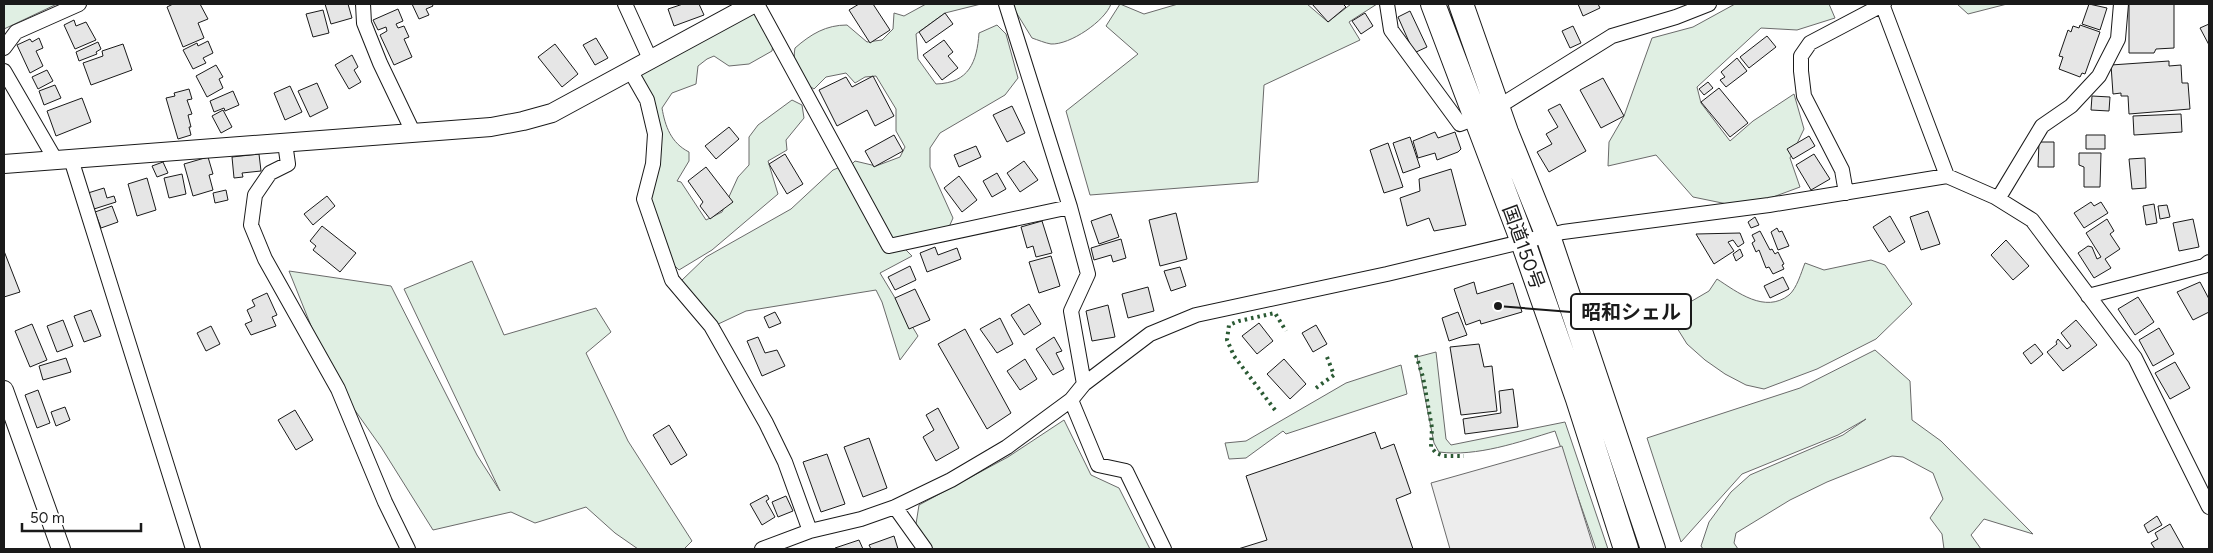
<svg xmlns="http://www.w3.org/2000/svg" width="2213" height="553" font-family="Figtree,'Noto Sans JP',sans-serif">
<style>
.green{fill:#e0efe3;stroke:#6a6a6a}
.parking{fill:#ededed;stroke:#6a6a6a}
.building{fill:#e6e6e6;stroke:#1a1a1a}
.lines{fill:none;stroke-linecap:round;stroke-linejoin:round}
.minor-casing{stroke:#1a1a1a;stroke-width:16}
.tertiary-casing{stroke:#1a1a1a;stroke-width:20}
.trunk-casing{stroke:#1a1a1a;stroke-width:26}
.minor{stroke:#fff;stroke-width:14}
.tertiary{stroke:#fff;stroke-width:18}
.trunk{stroke:#fff;stroke-width:24}
.hedge{stroke:#2b5a34;stroke-width:4;stroke-dasharray:2.5 4;stroke-linecap:butt}
.labels{text-anchor:middle;stroke-width:4;stroke-linejoin:round;paint-order:stroke}
.street-label{font-size:19px;fill:#1a1a1a;stroke:#fff}
.leader{fill:none;stroke:#1a1a1a;stroke-width:2}
.callout-dot{fill:#1a1a1a;stroke:#fff;stroke-width:2}
.callout{fill:#fff;stroke:#1a1a1a;stroke-width:2}
.callout-label{font-size:20px;text-anchor:middle;font-weight:bold;fill:#1a1a1a}
</style>
<rect width="100%" height="100%" fill="#fff"/>
<path class="green" d="M4,4H57L4,29Z
M749,4L775,30L772,51L749,64L729,66L714,56L707,59L698,66L696,84L672,93L662,108C665,126 671,143 689,152V161L677,181L681,182L706,220L722,212L738,177L749,165V137L758,125L792,100L802,105L804,118L786,140L787,150L768,161L778,194L712,250L679,270L673,264L648,211L655,134L633,71Z
M926,4H981L945,13L916,34L918,59L936,84C969,83 977,62 979,33L997,25L1006,34L1018,78L1005,95L940,133L930,148V167L953,218L949,227L903,247L912,256L880,273L918,336L900,360L882,302L876,290L746,311L714,326L681,281L706,257L791,209L833,170L845,165L849,167L855,161L876,166L900,157L905,147L896,131V109L876,76L865,77L855,83L846,73L826,77L814,89C799,80 792,64 795,48C811,34 826,25 847,25L867,42L882,40L893,29L894,13L904,16Z
M1011,4H1111C1105,21 1070,45 1051,44C1045,43 1038,40 1032,38Z
M1120,4L1144,14L1178,4H1307L1328,22L1351,4H1377L1349,22L1360,40L1264,85L1258,182L1090,195L1066,111L1138,54L1106,26Z
M1735,4H1829L1835,18L1797,30L1761,28L1697,87L1701,103L1730,141L1753,121L1794,94L1804,129L1790,158L1800,187L1757,203L1732,205L1693,197L1656,155L1608,166L1609,142L1624,116L1652,38L1693,27Z
M1957,4H2007L1968,14Z
M1871,260L1885,265L1912,304L1876,339L1817,369L1764,389L1746,385L1725,374L1705,360L1687,344L1672,320L1673,312L1709,291L1717,279C1737,292 1765,314 1789,295C1797,288 1801,273 1805,263L1824,270Z
M472,261L504,335L596,308L611,332L586,353L628,441L692,541L684,549H638L615,533L586,507L535,523L511,512L433,530L381,447L332,378L289,271L391,286L477,455L500,491L404,289Z
M1875,350L1910,381L1912,420L1941,441L2033,534L1984,519L1971,535L1981,549H1944L1942,534L1930,518L1943,499L1933,473L1903,457L1892,456L1827,482L1790,500L1736,533L1734,543L1738,549H1703L1701,546L1709,522L1731,492L1750,475L1843,435L1866,419L1838,435L1742,474L1681,542L1647,438L1800,388Z
M1436,352L1446,439L1451,445L1565,422L1608,549H1596L1555,431C1519,442 1477,457 1439,452L1434,443L1417,357Z
M1401,365L1407,394L1286,434L1283,431L1246,458L1229,459L1225,443L1246,441L1346,383Z
M1064,420L1091,475L1119,488L1150,549H933L916,524L919,505L1008,457Z"/>
<path class="parking" d="M1562,446L1594,549H1450L1431,483Z"/>
<path class="building" d="M173,4H200L208,19L198,23L204,38L183,47L167,7Z
M325,4H348L352,18L331,24Z
M412,4H432L433,6L426,9L429,15L419,19Z
M683,4H699L704,15L674,26L668,9Z
M859,4H873L890,30L870,43L849,10Z
M1312,4H1343L1346,7L1328,22Z
M1578,4H1598L1600,8L1583,16Z
M2089,4L2107,8L2100,30L2082,24Z
M2129,4H2174V48L2156,49L2154,53H2129Z
M398,9L403,21L396,24L398,28L404,26L409,37L404,39L412,57L394,65L380,35L387,31L386,27L378,30L373,20Z
M323,10L329,33L313,37L306,14Z
M1410,11L1427,47L1414,53L1398,17Z
M945,13L953,24L926,43L919,32Z
M1365,13L1373,26L1361,34L1352,21Z
M74,20L76,26L86,22L96,40L75,49L64,25Z
M2209,24V45L2200,28Z
M2080,25L2100,32L2085,74L2082,73L2080,77L2059,69L2063,57L2059,56L2068,30L2071,32L2073,26L2079,28Z
M1573,26L1581,43L1570,48L1562,31Z
M1767,36L1776,47L1749,68L1740,57Z
M39,38L43,48L36,51L43,66L30,73L17,45L30,39L32,42Z
M596,38L608,58L595,65L583,45Z
M944,40L953,52L948,56L958,68L942,80L923,55Z
M208,41L213,53L203,58L206,63L193,69L183,50L197,43L198,46Z
M98,42L101,49L96,52L97,54L79,61L76,52Z
M123,44L132,70L91,85L83,63L103,56L102,51Z
M555,44L578,74L562,87L538,57Z
M352,55L358,67L354,70L361,82L349,89L335,65Z
M1737,58L1747,71L1726,87L1720,80L1725,77L1721,72Z
M2169,61V66L2181,65L2182,83H2188L2190,109L2129,114L2128,96H2121V93L2113,94L2111,65Z
M216,65L223,77L219,79L223,88L207,97L196,76Z
M47,70L53,81L38,89L32,77Z
M873,76L894,116L875,126L867,110L837,126L819,90L846,77L852,87Z
M1603,78L1624,116L1601,128L1580,90Z
M1708,82L1713,88L1704,95L1699,89Z
M317,83L328,108L310,117L298,91Z
M55,85L61,98L44,105L39,91Z
M290,86L302,112L285,120L274,93Z
M1719,88L1748,123L1730,137L1701,102Z
M189,89L192,99L187,100L192,114L188,115L191,127H189L191,135L178,139L166,98L175,96L174,93Z
M233,91L239,105L225,111L224,108L214,112L210,101Z
M2092,96L2110,97L2109,111L2091,110Z
M82,98L91,122L56,136L47,111Z
M1560,104L1586,151L1549,172L1537,152L1552,144L1546,134L1558,127L1548,110Z
M1012,106L1025,133L1007,142L993,115Z
M223,110L232,127L221,133L212,116Z
M2181,114L2182,132L2134,135L2133,116Z
M729,127L739,139L716,159L705,146Z
M1435,132L1438,138L1455,132L1461,149L1458,152L1437,160L1435,153L1418,158L1413,141Z
M894,135L903,151L874,167L865,151Z
M2086,135H2105V149H2086Z
M1809,136L1815,146L1793,159L1787,149Z
M1410,137L1420,167L1403,173L1393,143Z
M2039,142H2054V167H2038Z
M1388,143L1403,187L1384,193L1370,150Z
M976,146L981,157L959,167L954,155Z
M2079,153H2101L2100,187H2084V167L2079,165Z
M259,154L261,171L242,173L243,177L234,178L232,157Z
M785,154L803,184L787,194L769,164Z
M1814,154L1830,179L1811,190L1796,165Z
M208,157L213,174L209,175L213,190L193,196L184,164Z
M2145,158L2146,188L2132,189L2129,159Z
M1024,161L1038,180L1020,192L1007,173Z
M163,162L168,173L157,177L152,166Z
M706,167L733,202L710,219L700,206L703,202L688,181Z
M1451,169L1466,225L1434,231L1429,218L1407,226L1400,198L1420,191L1419,179Z
M997,173L1006,189L992,197L983,181Z
M182,174L186,194L169,198L164,178Z
M959,176L977,200L962,212L944,188Z
M147,178L156,210L137,216L128,184Z
M104,188L107,198L114,196L116,202L94,209L88,193Z
M226,190L228,200L215,203L213,193Z
M327,196L335,206L313,225L304,214Z
M2091,202L2094,206L2101,202L2108,213L2084,228L2074,213Z
M2154,204L2157,223L2146,225L2143,206Z
M2167,205L2170,217L2160,219L2158,206Z
M112,206L118,222L101,228L95,212Z
M1928,211L1940,244L1921,250L1910,217Z
M1176,213L1187,259L1160,266L1149,220Z
M1111,214L1119,237L1099,244L1091,221Z
M1890,216L1905,242L1889,252L1873,227Z
M1755,217L1759,225L1751,228L1748,222Z
M2107,219L2114,231L2110,234L2120,249L2105,259L2111,268L2094,278L2078,253L2088,246L2092,247L2097,259L2101,257L2086,233Z
M2193,219L2199,247L2179,251L2173,223Z
M1042,221L1052,253L1036,257L1033,246L1027,248L1021,227Z
M322,226L356,253L340,272L313,250L316,246L310,241Z
M1777,228L1779,232L1782,231L1789,246L1778,250L1771,232Z
M1760,231L1770,250L1772,249L1775,254L1778,252L1784,264L1782,265L1784,269L1773,274L1769,267L1766,268L1759,250L1756,252L1752,243L1755,241L1752,235Z
M1740,233L1744,243L1738,247L1733,240L1728,242L1734,251L1714,264L1696,234Z
M1121,239L1126,258L1113,262L1111,255L1094,260L1091,248Z
M2006,240L2029,266L2013,280L1991,255Z
M935,247L938,255L957,248L961,259L927,272L920,253Z
M1740,249L1743,256L1736,261L1733,254Z
M4,251L20,292L4,297Z
M1051,256L1060,286L1039,293L1029,262Z
M910,266L916,280L895,290L888,277Z
M1180,267L1186,286L1171,291L1164,271Z
M1783,277L1789,289L1770,298L1764,286Z
M1474,282L1477,294L1513,283L1522,312L1481,324L1480,320L1466,325L1454,289Z
M2200,282L2209,299V312L2193,320L2177,292Z
M1148,287L1154,311L1128,318L1122,294Z
M915,289L930,320L909,329L895,298Z
M267,293L277,315L272,317L276,326L251,335L245,324L252,321L247,310L255,306L252,300Z
M2138,297L2154,322L2135,335L2118,309Z
M1029,304L1041,324L1024,335L1011,315Z
M1108,305L1115,337L1092,341L1086,311Z
M91,310L101,336L84,342L74,316Z
M775,312L781,323L769,328L764,317Z
M1458,312L1467,335L1449,341L1442,318Z
M1000,318L1013,344L997,353L980,329Z
M63,320L73,346L57,352L47,326Z
M2076,320L2097,345L2063,371L2047,352L2057,344L2056,342L2058,339L2067,349L2071,346L2061,333Z
M1259,323L1273,341L1257,354L1242,336Z
M32,324L47,360L30,367L15,331Z
M1316,325L1327,344L1313,352L1302,333Z
M211,326L220,344L206,351L197,333Z
M2159,328L2174,354L2153,366L2139,340Z
M965,329L1011,413L987,429L938,344Z
M758,337L765,353L777,350L785,366L762,376L747,341Z
M1054,337L1062,351L1056,353L1064,369L1053,375L1036,349Z
M1479,344L1484,367L1492,366L1497,411L1461,415L1450,347Z
M2035,344L2043,354L2031,364L2023,353Z
M66,358L71,372L43,380L39,366Z
M1025,359L1037,379L1020,390L1007,371Z
M1284,359L1306,384L1290,399L1267,374Z
M2175,362L2190,388L2170,399L2155,373Z
M1513,389L1518,427L1465,434L1463,419L1501,413L1499,391Z
M38,390L50,423L37,428L25,395Z
M65,407L70,420L56,426L51,412Z
M938,408L959,448L936,461L923,437L934,430L926,415Z
M295,410L313,440L296,450L278,420Z
M669,425L687,455L671,465L653,435Z
M1375,432L1381,449L1394,444L1411,493L1396,499L1413,549H1238L1267,540L1246,476Z
M869,438L887,488L863,497L844,447Z
M827,454L845,504L821,512L803,462Z
M767,495L769,499L766,501L775,517L762,525L750,504Z
M786,496L793,511L778,517L772,502Z
M2157,516L2162,525L2148,533L2144,525Z
M2170,524L2184,549H2155L2151,543L2158,539L2155,533Z
M894,536L898,549H871L869,545Z
M859,540L863,549H835V548Z"/>
<g class="lines">
<defs>
<path id="minor" d="M363,4L364,23L380,63L413,132
M625,4L651,61
M757,4L889,246L1070,207
M1006,4L1070,207L1088,274L1071,311L1084,384
M1387,4L1391,30L1460,124L1476,118
M1882,4L1947,176
M4,48L16,32L79,4
M4,71L55,159
M631,72L647,100L655,134L653,164L644,199L672,280L711,326L766,423L785,462L810,531
M1498,107L1612,36L1676,17L1709,4
M285,143L288,164L270,173L255,195L251,225L265,259L338,389L385,502L408,549
M71,159L193,549
M1846,193L1842,170L1804,96L1801,71V56L1810,43L1884,4
M1998,199L2042,126L2071,106L2099,76L2118,39L2121,4
M2088,296L2204,266L2209,262
M1071,400L1098,465L1126,471L1164,549
M895,507L925,549
M762,549L810,531L861,519L895,507L951,480L1007,447L1071,400L1084,384L1150,334L1196,315L1387,274L1563,232L1769,205L1947,176L1995,197L2032,220L2135,358L2209,507"/>
<path id="tertiary" d="M4,164L491,127L523,121L552,113L753,4
M4,390L61,549"/>
<path id="trunk" d="M1433,4L1523,242L1578,399L1626,549
M1461,4L1506,132L1548,236L1653,549"/>
</defs>
<use href="#minor" class="minor-casing"/>
<use href="#tertiary" class="tertiary-casing"/>
<use href="#trunk" class="trunk-casing"/>
<use href="#minor" class="minor"/>
<use href="#tertiary" class="tertiary"/>
<use href="#trunk" class="trunk"/>
<path class="hedge" d="M1416,355L1423,377L1432,428L1431,447L1436,453L1444,456H1464
M1316,388L1334,375L1327,357
M1275,410L1234,356L1227,340L1229,325L1239,321L1275,313L1286,331"/>
</g>
<g class="labels">
<g class="street-label">
<text transform="translate(1524 247) rotate(70)" y="7">国道150号</text>
</g>
</g>
<path class="leader" d="M1498 306L1571 312"/>
<circle class="callout-dot" cx="1498" cy="306" r="5"/>
<rect class="callout" x="1571" y="294" width="120" height="35" rx="5"/>
<g class="callout-label">
<text x="1631" y="319">昭和シェル</text>
</g>
<rect width="2213" height="553" fill="none" stroke="#1a1a1a" stroke-width="10"/>
<path d="M22 523v8h119v-8" fill="none" stroke="#1a1a1a" stroke-width="2.5"/>
<text x="30" y="523" font-size="15" fill="#1a1a1a" stroke="#ffffff" stroke-width="4" paint-order="stroke">50 m</text>
</svg>
